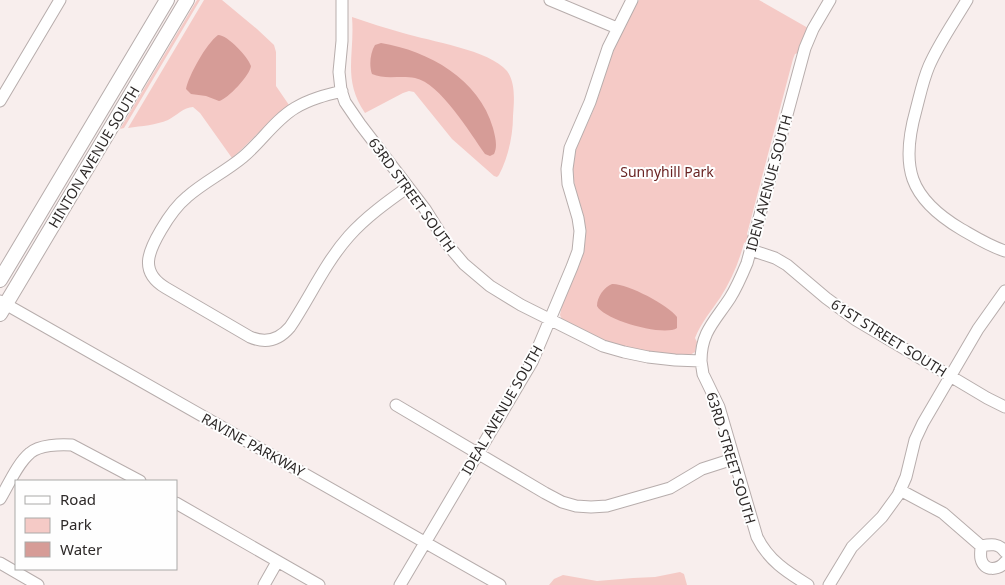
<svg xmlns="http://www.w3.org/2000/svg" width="1005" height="585" font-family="'Noto Sans',sans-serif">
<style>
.green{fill:#f5cac6}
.water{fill:#d69c97}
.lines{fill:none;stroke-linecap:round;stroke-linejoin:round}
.minor-casing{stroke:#b7adac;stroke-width:13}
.major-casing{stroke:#b7adac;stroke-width:16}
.minor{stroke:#fff;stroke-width:11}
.major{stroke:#fff;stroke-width:14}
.labels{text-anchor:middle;stroke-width:4;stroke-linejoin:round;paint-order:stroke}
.street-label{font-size:14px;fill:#2d2928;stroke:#fefefe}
.park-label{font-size:14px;fill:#6a2423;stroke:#fefefe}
</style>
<rect width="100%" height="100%" fill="#f8eeed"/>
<path class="green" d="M197,0H200L124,128L120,129Z
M204,0H222L257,29L274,45L276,52V86L289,105C269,121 251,141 232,158L200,113L193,107C184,107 176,116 168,120C156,125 142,126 128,128Z
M639,0H759L808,28L798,53L795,54L793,59L747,234L749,238L748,241L744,243C739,262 731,281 720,298C711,311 701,323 695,338L697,342L695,352L690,355C666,354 640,352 616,345C597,339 580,328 562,320L560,315C564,290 582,269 585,243C588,217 573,195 573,169C573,146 586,129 594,108C600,94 603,79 608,65C616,42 627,21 639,0Z
M352,17C369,23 386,28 403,33C429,41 490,50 507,71C516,83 514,102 513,116C513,136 508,158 499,175L497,177L494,176L452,139L414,92L409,91L403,93L365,113C342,79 355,55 352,17Z
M680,572L684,574L687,585H549L554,579L563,575L597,581L633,578L655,577Z"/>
<path class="water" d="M218,35C228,35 248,57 251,66C250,75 228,99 219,101L206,96L191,94L186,89C189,75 206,44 218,35Z
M381,43C429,51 479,79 493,128C495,136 498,146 494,154L490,156L485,154C470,133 440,83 415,78C401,75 385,80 372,74C369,66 370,53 375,45Z
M612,284C626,283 669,305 677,317V328C664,337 604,320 597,306C597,297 604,287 612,284Z"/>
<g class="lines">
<defs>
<path id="minor" d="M342,0V41L339,72L341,90L345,102L360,124L425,209L447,244L464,264L490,286L521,305L603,346L624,352L648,357L675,360L701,361L703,374L719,407L757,537C768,560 787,572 808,585
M550,0L617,28
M967,0C954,22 939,43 929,66C923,80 920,95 916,110C900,167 909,198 961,229C975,237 989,246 1005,251
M342,91C326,95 310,99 295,108C275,120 261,142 243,157C225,172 204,182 187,197C176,206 168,218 161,230C148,252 139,272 166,288L250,337C266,344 279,340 290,327C310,297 325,263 349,236C366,217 387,202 408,187
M0,101L60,0
M751,250L775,258L787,265L826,298L856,320L987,398L1005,407
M0,301L500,585
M701,361C701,332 715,321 730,298C737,287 742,275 747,263L805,48L813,29L830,0
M396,405L545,493L562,502L576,506L591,507L607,506L670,488L702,469L733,459
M900,490L943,513L981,546
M0,499C9,484 17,464 30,453C39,445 60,444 72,445L140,481
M176,503L319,585
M981,546C981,550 980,555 981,559C984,572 999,570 1005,562
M981,546C991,544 999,543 1005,552
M0,563L38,585
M264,585L277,562
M400,585L532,362L572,267L578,251L580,231L578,218L568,184L567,169L570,148L590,102L608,48L632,0
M829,585L852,547L882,517L898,495L906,477L915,440L923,423L978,329L1005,291"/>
<path id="major" d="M0,280L167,0
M0,314L187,0"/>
</defs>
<use href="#minor" class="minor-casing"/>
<use href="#major" class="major-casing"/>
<use href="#minor" class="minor"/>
<use href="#major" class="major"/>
</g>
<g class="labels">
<g class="street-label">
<text transform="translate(94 157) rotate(-59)" y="5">HINTON AVENUE SOUTH</text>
<text transform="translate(769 183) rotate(-75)" y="5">IDEN AVENUE SOUTH</text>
<text transform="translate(412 195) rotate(54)" y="5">63RD STREET SOUTH</text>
<text transform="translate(889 338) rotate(32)" y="5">61ST STREET SOUTH</text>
<text transform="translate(502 410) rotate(-60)" y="5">IDEAL AVENUE SOUTH</text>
<text transform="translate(253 445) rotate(29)" y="5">RAVINE PARKWAY</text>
<text transform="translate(731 458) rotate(73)" y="5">63RD STREET SOUTH</text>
</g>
<g class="park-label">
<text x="667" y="177">Sunnyhill Park</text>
</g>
</g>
<rect x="15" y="480" width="162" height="90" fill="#fefefe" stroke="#aaa9a8"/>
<rect x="25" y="496" width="25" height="8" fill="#ffffff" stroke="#aaa9a8"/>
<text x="60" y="505" font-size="15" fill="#2d2928">Road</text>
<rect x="25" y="518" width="25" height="15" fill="#f5cac6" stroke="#aaa9a8"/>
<text x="60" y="530" font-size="15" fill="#2d2928">Park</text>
<rect x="25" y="542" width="25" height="15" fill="#d69c97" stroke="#aaa9a8"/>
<text x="60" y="555" font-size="15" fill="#2d2928">Water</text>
</svg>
